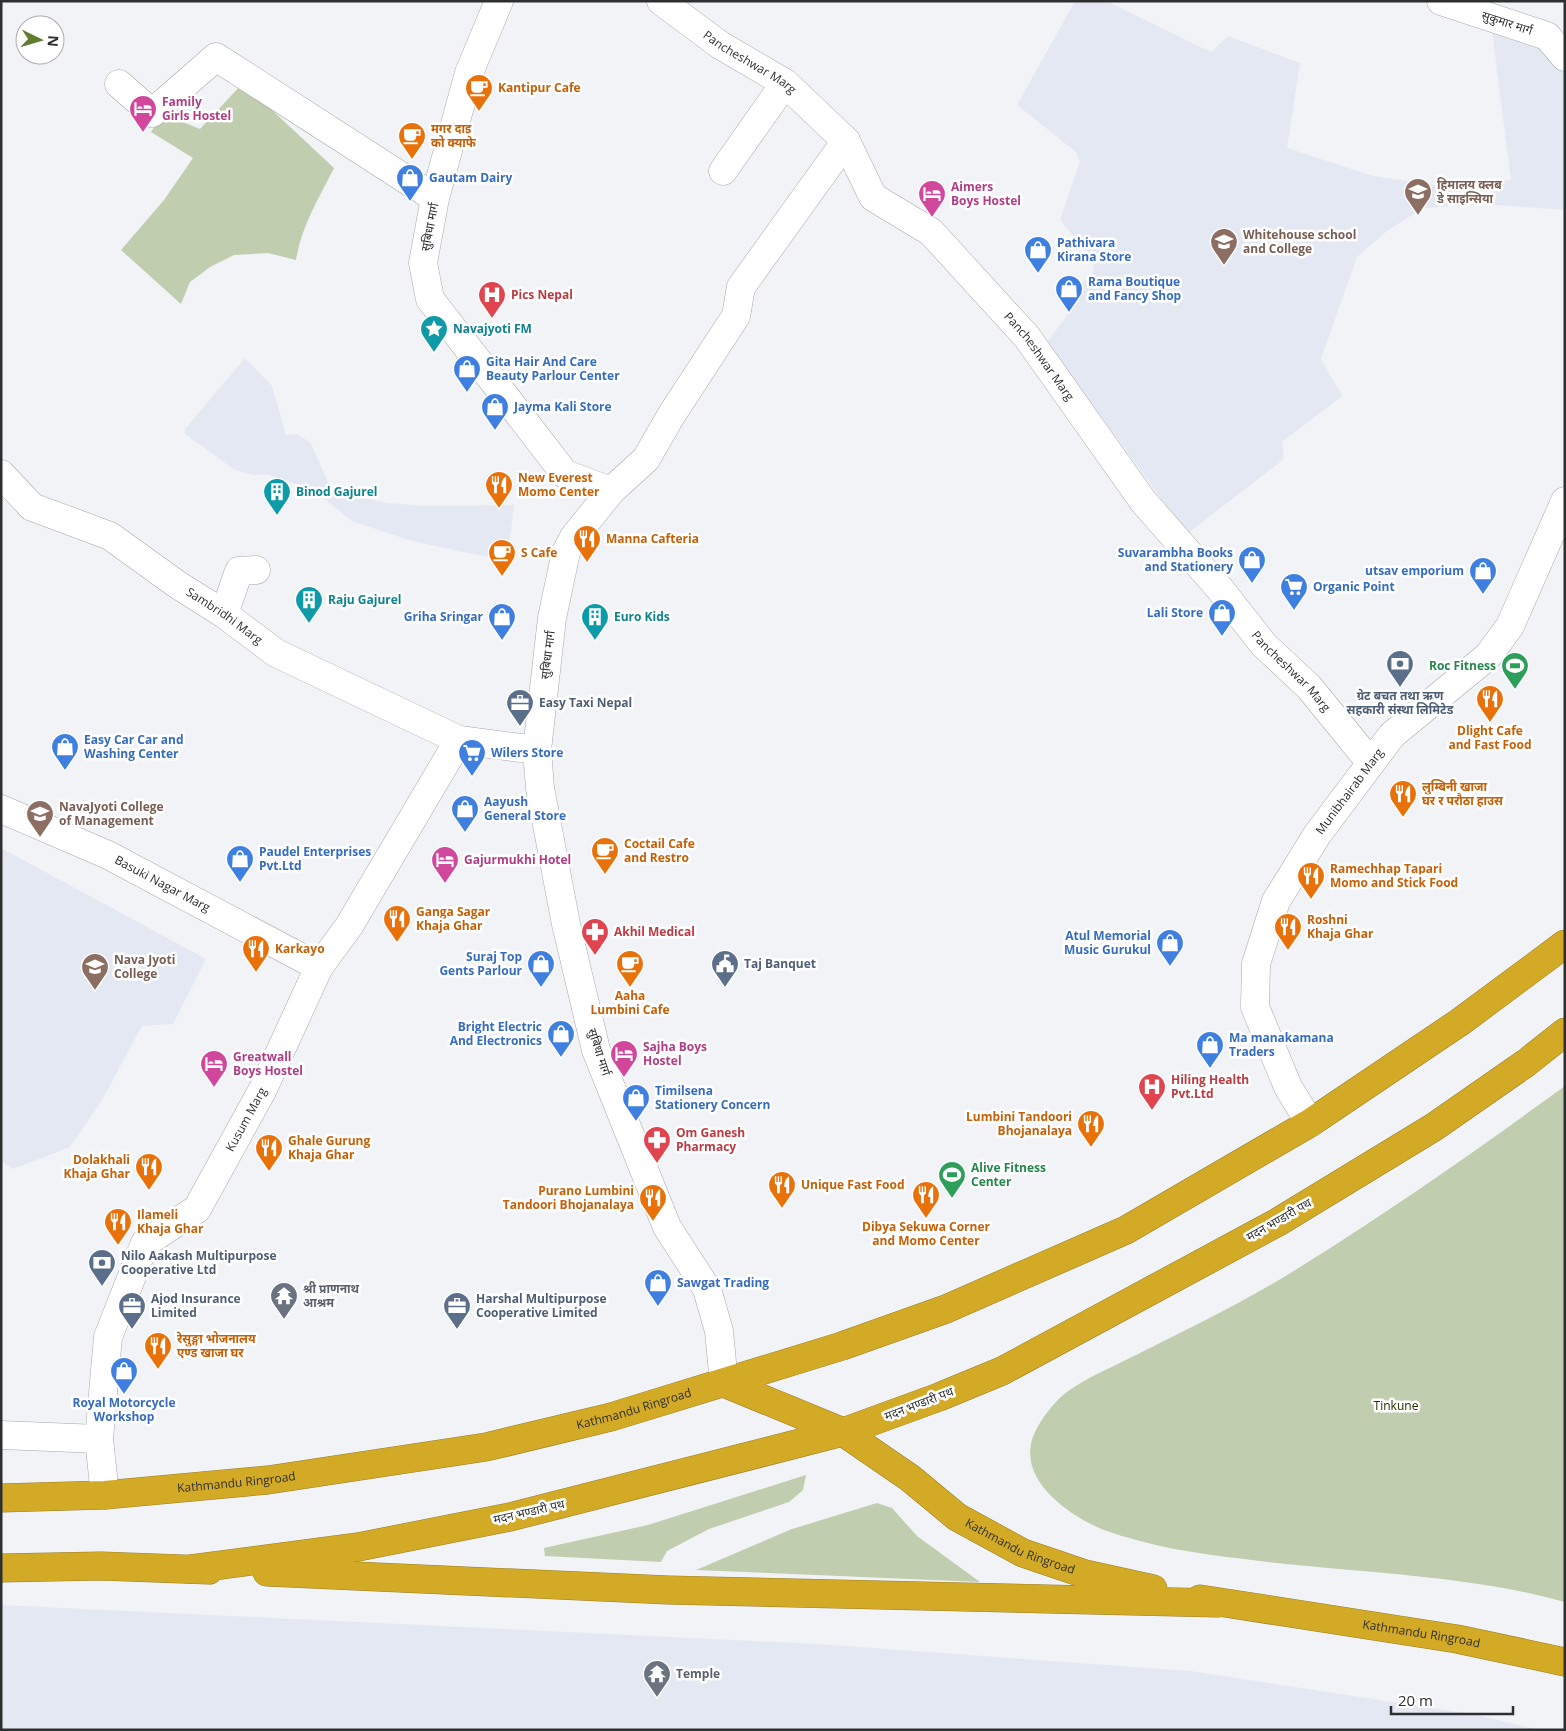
<svg xmlns="http://www.w3.org/2000/svg" width="1566" height="1731" font-family="'Open Sans','Noto Sans Devanagari',sans-serif">
<style>
.built{fill:#e4e8f2}
.green{fill:#c1cdaf}
.lines{fill:none;stroke-linecap:round;stroke-linejoin:round}
.minor-casing{stroke:#a7a8ab;stroke-width:29}
.highway-casing{stroke:#997f2a;stroke-width:29}
.minor{stroke:#fff;stroke-width:28}
.highway{stroke:#d3aa26;stroke-width:28}
.labels{text-anchor:middle;stroke-width:5;stroke-linejoin:round;paint-order:stroke}
.street-label{font-size:12px;fill:#2e2f30;stroke:#fff}
.food-label{font-size:12px;font-weight:bold;fill:#c56008;stroke:#fff;text-anchor:start}
.hotel-label{font-size:12px;font-weight:bold;fill:#b23c85;stroke:#fff;text-anchor:start}
.shop-label{font-size:12px;font-weight:bold;fill:#366cbe;stroke:#fff;text-anchor:start}
.education-label{font-size:12px;font-weight:bold;fill:#785e54;stroke:#fff;text-anchor:start}
.health-label{font-size:12px;font-weight:bold;fill:#be3a42;stroke:#fff;text-anchor:start}
.culture-label{font-size:12px;font-weight:bold;fill:#0d838f;stroke:#fff;text-anchor:start}
.leisure-label{font-size:12px;font-weight:bold;fill:#27864d;stroke:#fff;text-anchor:end}
.service-label{font-size:12px;font-weight:bold;fill:#4e5e75;stroke:#fff;text-anchor:start}
.worship-label{font-size:12px;font-weight:bold;fill:#5b616d;stroke:#fff;text-anchor:start}
.park-label{font-size:12px;fill:#213100;stroke:#fff}
</style>
<rect width="100%" height="100%" fill="#f1f3f6"/>
<path class="built" d="M1075,1H1106L1211,52L1228,36L1300,63L1287,148L1373,176L1436,185L1511,180L1492,31L1536,38L1565,72V210L1483,204L1423,208L1387,231L1357,257L1321,359L1342,396L1282,442L1284,459L1187,534L1047,342L1066,317L1078,288L1093,272L1094,260L1060,220L1080,161L1076,152L1017,105Z
M245,358L272,386L286,435L297,434L310,442L332,491L387,503L427,506L514,505L507,561L412,541L352,521L312,489L269,475H253L235,470L185,434V429Z
M1,848L206,959L173,1024L142,1026L102,1100L70,1147L13,1169L1,1161Z
M1,1605L817,1644L1190,1671L1478,1715L1538,1730H1Z"/>
<path class="green" d="M243,83L334,168C319,198 301,227 296,260L268,253L234,255L210,267L190,282L181,304L121,250L164,200L193,158L151,132L163,114L200,129Z
M1565,1086V1602C1461,1573 1350,1573 1244,1559C1197,1554 1149,1546 1104,1530C1067,1515 1012,1476 1036,1430C1042,1418 1052,1405 1062,1396C1080,1380 1117,1365 1138,1354C1196,1325 1254,1297 1308,1262C1396,1207 1481,1147 1565,1086Z
M806,1475L803,1490L789,1502L709,1529L667,1551L661,1562L545,1556L544,1548L648,1525Z
M877,1503L892,1508L917,1536L980,1582L696,1570L792,1529Z"/>
<g class="lines">
<defs>
<g id="minor">
<path d="M499,1L469,73L435,198L423,263L430,299L565,474L611,491L574,537L566,552L552,618L537,750L540,788L566,924L596,1050L667,1227L707,1289L719,1331L724,1383"/>
<path id="s1" d="M661,1L720,45L785,83L846,141L873,197L931,232L1027,337L1143,501L1220,589L1264,645L1309,687L1371,763"/>
<path d="M1441,1L1547,36L1565,57"/>
<path d="M119,84L152,113L216,57L435,198"/>
<path d="M723,171L785,83"/>
<path id="s2" d="M1,474L32,507L110,536L178,585L224,614L276,653L459,740"/>
<path d="M611,491L646,459L672,414L736,316L741,287L846,141"/>
<path d="M224,614L239,571L256,570"/>
<path id="s3" d="M1,809L108,855L319,967"/>
<path id="s4" d="M1310,1123L1288,1087L1255,1007L1256,964L1276,901L1317,835L1392,735L1488,656L1510,626L1565,501"/>
<path d="M1,1435L99,1439"/>
<path id="s5" d="M105,1495L99,1439L108,1337L145,1243L197,1209L263,1089L319,967L349,926L459,740L537,750"/>
</g>
<g id="highway">
<path id="s6" d="M724,1383L843,1432L910,1478L957,1517L1023,1553L1085,1574L1153,1589"/>
<path id="s7" d="M1,1498L105,1495L268,1480L486,1447L611,1417L842,1346L946,1309L1126,1230L1310,1123L1460,1022L1565,944"/>
<path d="M1,1568L101,1566L209,1570"/>
<path d="M191,1569L358,1547L510,1517L843,1432L939,1397L1002,1371L1278,1222L1434,1127L1526,1063L1565,1032"/>
<path d="M267,1572L668,1590L1218,1603"/>
<path id="s8" d="M1200,1599L1457,1639L1565,1662"/>
</g>
</defs>
<use href="#minor" class="minor-casing"/>
<use href="#highway" class="highway-casing"/>
<use href="#minor" class="minor"/>
<use href="#highway" class="highway"/>
</g>
<defs>
<symbol id="cafe-pin" viewBox="-11 -11 22 30"><path d="M0 17L-7.5 6A9.5 9.5 0 1 1 7.5 6Z" fill="#e8710a" stroke="#fff"/><path d="M-5.5-4.5H6V0H3Q3 3.5 0 3.5H-2.5Q-5.5 3.5-5.5 0ZM3-3.2v2h1.7v-2ZM-6 4.5H4V6H-6Z" fill="#fff"/></symbol>
<symbol id="hotel-pin" viewBox="-11 -11 22 30"><path d="M0 17L-7.5 6A9.5 9.5 0 1 1 7.5 6Z" fill="#d1479c" stroke="#fff"/><path d="M-6-4.5h1.5V1H6V5H4.5V3h-9V5H-6ZM-4 0a1.8 1.8 0 1 1 3.6 0ZM.5 0V-2.5h3Q6-2.5 6 0Z" fill="#fff"/></symbol>
<symbol id="shop-pin" viewBox="-11 -11 22 30"><path d="M0 17L-7.5 6A9.5 9.5 0 1 1 7.5 6Z" fill="#3f7fe0" stroke="#fff"/><path d="M-5-2.5h2.3a2.7 3.5 0 0 1 5.4 0H5L5.5 6h-11ZM-1.5-2.5h3a1.5 2.3 0 0 0-3 0Z" fill="#fff"/></symbol>
<symbol id="school-pin" viewBox="-11 -11 22 30"><path d="M0 17L-7.5 6A9.5 9.5 0 1 1 7.5 6Z" fill="#8d6e63" stroke="#fff"/><path d="M0-5L7-2L0 1L-7-2ZM-4 1L0 2.5L4 1V4Q0 6-4 4Z" fill="#fff"/></symbol>
<symbol id="hospital-pin" viewBox="-11 -11 22 30"><path d="M0 17L-7.5 6A9.5 9.5 0 1 1 7.5 6Z" fill="#e0444e" stroke="#fff"/><path d="M-5-5h3v3.5h4V-5h3V5h-3V1.5h-4V5h-3Z" fill="#fff"/></symbol>
<symbol id="sight-pin" viewBox="-11 -11 22 30"><path d="M0 17L-7.5 6A9.5 9.5 0 1 1 7.5 6Z" fill="#0f9aa8" stroke="#fff"/><path d="M0-6L1.8-2.2L6-1.7L2.9 1.2L3.7 5.4L0 3.3L-3.7 5.4L-2.9 1.2L-6-1.7L-1.8-2.2Z" fill="#fff"/></symbol>
<symbol id="restaurant-pin" viewBox="-11 -11 22 30"><path d="M0 17L-7.5 6A9.5 9.5 0 1 1 7.5 6Z" fill="#e8710a" stroke="#fff"/><path d="M-5-6h1v4h1v-4h1v4h1v-4h1v5L-1.5 .5V6h-2V.5L-5-1ZM5-6V6H3V1.5H1.5Q1.5-4 5-6Z" fill="#fff"/></symbol>
<symbol id="building-pin" viewBox="-11 -11 22 30"><path d="M0 17L-7.5 6A9.5 9.5 0 1 1 7.5 6Z" fill="#0f9aa8" stroke="#fff"/><path d="M-4-6H4V6H1V3H-1V6H-4ZM-2.5-4.3h1.7v1.8h-1.7ZM.8-4.3h1.7v1.8H.8ZM-2.5-1h1.7V.8h-1.7ZM.8-1h1.7V.8H.8Z" fill="#fff"/></symbol>
<symbol id="supermarket-pin" viewBox="-11 -11 22 30"><path d="M0 17L-7.5 6A9.5 9.5 0 1 1 7.5 6Z" fill="#3f7fe0" stroke="#fff"/><path d="M-6-5.5h2.5l.6 2H6L4.5 2H-2.5L-4.4-4H-6ZM-1.5 3.2a1.3 1.3 0 1 0 .1 0ZM3 3.2a1.3 1.3 0 1 0 .1 0Z" fill="#fff"/></symbol>
<symbol id="bank-pin" viewBox="-11 -11 22 30"><path d="M0 17L-7.5 6A9.5 9.5 0 1 1 7.5 6Z" fill="#5c6f8a" stroke="#fff"/><path d="M-6-4H6V4H-6ZM0-2.3a2.3 2.3 0 1 0 0 4.6a2.3 2.3 0 1 0 0-4.6Z" fill="#fff"/></symbol>
<symbol id="stadium-pin" viewBox="-11 -11 22 30"><path d="M0 17L-7.5 6A9.5 9.5 0 1 1 7.5 6Z" fill="#2e9e5b" stroke="#fff"/><path d="M0-5a6.5 5 0 1 0 0 10a6.5 5 0 1 0 0-10ZM-3.5-1.8h7v3.6h-7Z" fill="#fff"/></symbol>
<symbol id="office-pin" viewBox="-11 -11 22 30"><path d="M0 17L-7.5 6A9.5 9.5 0 1 1 7.5 6Z" fill="#5c6f8a" stroke="#fff"/><path d="M-6-3h4V-5.5h4V-3h4V5H-6ZM-1-4.5V-3h2v-1.5ZM-6 0V1H6V0Z" fill="#fff"/></symbol>
<symbol id="university-pin" viewBox="-11 -11 22 30"><path d="M0 17L-7.5 6A9.5 9.5 0 1 1 7.5 6Z" fill="#8d6e63" stroke="#fff"/><path d="M0-5L7-2L0 1L-7-2ZM-4 1L0 2.5L4 1V4Q0 6-4 4Z" fill="#fff"/></symbol>
<symbol id="pharmacy-pin" viewBox="-11 -11 22 30"><path d="M0 17L-7.5 6A9.5 9.5 0 1 1 7.5 6Z" fill="#e0444e" stroke="#fff"/><path d="M-2-6h4v4h4v4h-4v4h-4v-4h-4v-4h4Z" fill="#fff"/></symbol>
<symbol id="civic-pin" viewBox="-11 -11 22 30"><path d="M0 17L-7.5 6A9.5 9.5 0 1 1 7.5 6Z" fill="#5c6f8a" stroke="#fff"/><path d="M-.6-6.5H3V-4.5H.6V-3L4-1V1h2V6H-6V1h2V-1L-.6-3ZM-1.2 2.5V6h2.4V2.5Z" fill="#fff"/></symbol>
<symbol id="temple-pin" viewBox="-11 -11 22 30"><path d="M0 17L-7.5 6A9.5 9.5 0 1 1 7.5 6Z" fill="#6b7280" stroke="#fff"/><path d="M0-6L5-2H3V0L6.5 2.5H4V6H1.5V3h-3V6H-4V2.5H-6.5L-3 0V-2H-5Z" fill="#fff"/></symbol>
</defs>
<g fill-rule="evenodd">
<use href="#cafe-pin" x="463" y="72" width="32" height="43"/>
<use href="#hotel-pin" x="127" y="93" width="32" height="43"/>
<use href="#cafe-pin" x="396" y="120" width="32" height="43"/>
<use href="#shop-pin" x="394" y="162" width="32" height="43"/>
<use href="#school-pin" x="1402" y="176" width="32" height="43"/>
<use href="#hotel-pin" x="916" y="178" width="32" height="43"/>
<use href="#school-pin" x="1208" y="226" width="32" height="43"/>
<use href="#shop-pin" x="1022" y="234" width="32" height="43"/>
<use href="#shop-pin" x="1053" y="273" width="32" height="43"/>
<use href="#hospital-pin" x="476" y="279" width="32" height="43"/>
<use href="#sight-pin" x="418" y="313" width="32" height="43"/>
<use href="#shop-pin" x="451" y="353" width="32" height="43"/>
<use href="#shop-pin" x="479" y="391" width="32" height="43"/>
<use href="#restaurant-pin" x="483" y="469" width="32" height="43"/>
<use href="#building-pin" x="261" y="476" width="32" height="43"/>
<use href="#restaurant-pin" x="571" y="523" width="32" height="43"/>
<use href="#cafe-pin" x="486" y="537" width="32" height="43"/>
<use href="#shop-pin" x="1236" y="544" width="32" height="43"/>
<use href="#shop-pin" x="1467" y="555" width="32" height="43"/>
<use href="#supermarket-pin" x="1278" y="571" width="32" height="43"/>
<use href="#building-pin" x="293" y="584" width="32" height="43"/>
<use href="#shop-pin" x="1206" y="597" width="32" height="43"/>
<use href="#shop-pin" x="486" y="601" width="32" height="43"/>
<use href="#building-pin" x="579" y="601" width="32" height="43"/>
<use href="#bank-pin" x="1384" y="648" width="32" height="43"/>
<use href="#stadium-pin" x="1499" y="650" width="32" height="43"/>
<use href="#restaurant-pin" x="1474" y="683" width="32" height="43"/>
<use href="#office-pin" x="504" y="687" width="32" height="43"/>
<use href="#shop-pin" x="49" y="731" width="32" height="43"/>
<use href="#supermarket-pin" x="456" y="737" width="32" height="43"/>
<use href="#restaurant-pin" x="1387" y="778" width="32" height="43"/>
<use href="#shop-pin" x="449" y="793" width="32" height="43"/>
<use href="#university-pin" x="24" y="798" width="32" height="43"/>
<use href="#cafe-pin" x="589" y="835" width="32" height="43"/>
<use href="#shop-pin" x="224" y="843" width="32" height="43"/>
<use href="#hotel-pin" x="429" y="844" width="32" height="43"/>
<use href="#restaurant-pin" x="1295" y="860" width="32" height="43"/>
<use href="#restaurant-pin" x="381" y="903" width="32" height="43"/>
<use href="#restaurant-pin" x="1272" y="911" width="32" height="43"/>
<use href="#pharmacy-pin" x="579" y="916" width="32" height="43"/>
<use href="#shop-pin" x="1154" y="927" width="32" height="43"/>
<use href="#restaurant-pin" x="240" y="933" width="32" height="43"/>
<use href="#shop-pin" x="525" y="948" width="32" height="43"/>
<use href="#cafe-pin" x="614" y="948" width="32" height="43"/>
<use href="#civic-pin" x="709" y="948" width="32" height="43"/>
<use href="#university-pin" x="79" y="951" width="32" height="43"/>
<use href="#shop-pin" x="545" y="1018" width="32" height="43"/>
<use href="#shop-pin" x="1194" y="1029" width="32" height="43"/>
<use href="#hotel-pin" x="608" y="1038" width="32" height="43"/>
<use href="#hotel-pin" x="198" y="1048" width="32" height="43"/>
<use href="#hospital-pin" x="1136" y="1071" width="32" height="43"/>
<use href="#shop-pin" x="620" y="1082" width="32" height="43"/>
<use href="#restaurant-pin" x="1075" y="1108" width="32" height="43"/>
<use href="#pharmacy-pin" x="641" y="1124" width="32" height="43"/>
<use href="#restaurant-pin" x="253" y="1132" width="32" height="43"/>
<use href="#restaurant-pin" x="133" y="1151" width="32" height="43"/>
<use href="#stadium-pin" x="936" y="1159" width="32" height="43"/>
<use href="#restaurant-pin" x="766" y="1169" width="32" height="43"/>
<use href="#restaurant-pin" x="910" y="1179" width="32" height="43"/>
<use href="#restaurant-pin" x="637" y="1182" width="32" height="43"/>
<use href="#restaurant-pin" x="102" y="1206" width="32" height="43"/>
<use href="#bank-pin" x="86" y="1247" width="32" height="43"/>
<use href="#shop-pin" x="642" y="1267" width="32" height="43"/>
<use href="#temple-pin" x="268" y="1280" width="32" height="43"/>
<use href="#office-pin" x="116" y="1290" width="32" height="43"/>
<use href="#office-pin" x="441" y="1290" width="32" height="43"/>
<use href="#restaurant-pin" x="142" y="1330" width="32" height="43"/>
<use href="#shop-pin" x="108" y="1355" width="32" height="43"/>
<use href="#temple-pin" x="641" y="1658" width="32" height="43"/>
</g>
<g class="labels">
<g class="street-label">
<text transform="translate(1507 23) rotate(18)" y="4">सुकुमार मार्ग</text>
<text dy="4" stroke="none"><textPath href="#s1" startOffset="108">Pancheshwar Marg</textPath></text>
<text transform="translate(430 227) rotate(-79)" y="4">सुबिधा मार्ग</text>
<text dy="4" stroke="none"><textPath href="#s1" startOffset="528">Pancheshwar Marg</textPath></text>
<text dy="4" stroke="none"><textPath href="#s2" startOffset="268">Sambridhi Marg</textPath></text>
<text transform="translate(548 655) rotate(-83)" y="4">सुबिधा मार्ग</text>
<text dy="4" stroke="none"><textPath href="#s1" startOffset="932">Pancheshwar Marg</textPath></text>
<text dy="4" stroke="none"><textPath href="#s4" startOffset="370">Munibhairab Marg</textPath></text>
<text dy="4" stroke="none"><textPath href="#s3" startOffset="178">Basuki Nagar Marg</textPath></text>
<text transform="translate(599 1052) rotate(72)" y="4">सुबिधा मार्ग</text>
<text dy="4" stroke="none"><textPath href="#s5" startOffset="424">Kusum Marg</textPath></text>
<text transform="translate(1279 1220) rotate(-30)" y="4">मदन भण्डारी पथ</text>
<text transform="translate(919 1404) rotate(-21)" y="4">मदन भण्डारी पथ</text>
<text dy="4" stroke="none"><textPath href="#s7" startOffset="641">Kathmandu Ringroad</textPath></text>
<text dy="4" stroke="none"><textPath href="#s7" startOffset="236">Kathmandu Ringroad</textPath></text>
<text transform="translate(529 1512) rotate(-13)" y="4">मदन भण्डारी पथ</text>
<text dy="4" stroke="none"><textPath href="#s6" startOffset="341">Kathmandu Ringroad</textPath></text>
<text dy="4" stroke="none"><textPath href="#s8" startOffset="224">Kathmandu Ringroad</textPath></text>
</g>
<g class="food-label">
<text x="498" y="92">Kantipur Cafe</text>
<text x="431" y="133">मगर दाइ<tspan x="431" dy="14">को क्याफे</tspan></text>
<text x="518" y="482">New Everest<tspan x="518" dy="14">Momo Center</tspan></text>
<text x="606" y="543">Manna Cafteria</text>
<text x="521" y="557">S Cafe</text>
<text x="1490" y="735" text-anchor="middle">Dlight Cafe<tspan x="1490" dy="14">and Fast Food</tspan></text>
<text x="1422" y="791">लुम्बिनी खाजा<tspan x="1422" dy="14">घर र परौठा हाउस</tspan></text>
<text x="624" y="848">Coctail Cafe<tspan x="624" dy="14">and Restro</tspan></text>
<text x="1330" y="873">Ramechhap Tapari<tspan x="1330" dy="14">Momo and Stick Food</tspan></text>
<text x="416" y="916">Ganga Sagar<tspan x="416" dy="14">Khaja Ghar</tspan></text>
<text x="1307" y="924">Roshni<tspan x="1307" dy="14">Khaja Ghar</tspan></text>
<text x="275" y="953">Karkayo</text>
<text x="630" y="1000" text-anchor="middle">Aaha<tspan x="630" dy="14">Lumbini Cafe</tspan></text>
<text x="1072" y="1121" text-anchor="end">Lumbini Tandoori<tspan x="1072" dy="14">Bhojanalaya</tspan></text>
<text x="288" y="1145">Ghale Gurung<tspan x="288" dy="14">Khaja Ghar</tspan></text>
<text x="130" y="1164" text-anchor="end">Dolakhali<tspan x="130" dy="14">Khaja Ghar</tspan></text>
<text x="801" y="1189">Unique Fast Food</text>
<text x="634" y="1195" text-anchor="end">Purano Lumbini<tspan x="634" dy="14">Tandoori Bhojanalaya</tspan></text>
<text x="137" y="1219">Ilameli<tspan x="137" dy="14">Khaja Ghar</tspan></text>
<text x="926" y="1231" text-anchor="middle">Dibya Sekuwa Corner<tspan x="926" dy="14">and Momo Center</tspan></text>
<text x="177" y="1343">रेसुङ्गा भोजनालय<tspan x="177" dy="14">एण्ड खाजा घर</tspan></text>
</g>
<g class="hotel-label">
<text x="162" y="106">Family<tspan x="162" dy="14">Girls Hostel</tspan></text>
<text x="951" y="191">Aimers<tspan x="951" dy="14">Boys Hostel</tspan></text>
<text x="464" y="864">Gajurmukhi Hotel</text>
<text x="643" y="1051">Sajha Boys<tspan x="643" dy="14">Hostel</tspan></text>
<text x="233" y="1061">Greatwall<tspan x="233" dy="14">Boys Hostel</tspan></text>
</g>
<g class="shop-label">
<text x="429" y="182">Gautam Dairy</text>
<text x="1057" y="247">Pathivara<tspan x="1057" dy="14">Kirana Store</tspan></text>
<text x="1088" y="286">Rama Boutique<tspan x="1088" dy="14">and Fancy Shop</tspan></text>
<text x="486" y="366">Gita Hair And Care<tspan x="486" dy="14">Beauty Parlour Center</tspan></text>
<text x="514" y="411">Jayma Kali Store</text>
<text x="1233" y="557" text-anchor="end">Suvarambha Books<tspan x="1233" dy="14">and Stationery</tspan></text>
<text x="1464" y="575" text-anchor="end">utsav emporium</text>
<text x="1313" y="591">Organic Point</text>
<text x="1203" y="617" text-anchor="end">Lali Store</text>
<text x="483" y="621" text-anchor="end">Griha Sringar</text>
<text x="84" y="744">Easy Car Car and<tspan x="84" dy="14">Washing Center</tspan></text>
<text x="491" y="757">Wilers Store</text>
<text x="484" y="806">Aayush<tspan x="484" dy="14">General Store</tspan></text>
<text x="259" y="856">Paudel Enterprises<tspan x="259" dy="14">Pvt.Ltd</tspan></text>
<text x="1151" y="940" text-anchor="end">Atul Memorial<tspan x="1151" dy="14">Music Gurukul</tspan></text>
<text x="522" y="961" text-anchor="end">Suraj Top<tspan x="522" dy="14">Gents Parlour</tspan></text>
<text x="542" y="1031" text-anchor="end">Bright Electric<tspan x="542" dy="14">And Electronics</tspan></text>
<text x="1229" y="1042">Ma manakamana<tspan x="1229" dy="14">Traders</tspan></text>
<text x="655" y="1095">Timilsena<tspan x="655" dy="14">Stationery Concern</tspan></text>
<text x="677" y="1287">Sawgat Trading</text>
<text x="124" y="1407" text-anchor="middle">Royal Motorcycle<tspan x="124" dy="14">Workshop</tspan></text>
</g>
<g class="education-label">
<text x="1437" y="189">हिमालय क्लब<tspan x="1437" dy="14">डे साइन्सिया</tspan></text>
<text x="1243" y="239">Whitehouse school<tspan x="1243" dy="14">and College</tspan></text>
<text x="59" y="811">NavaJyoti College<tspan x="59" dy="14">of Management</tspan></text>
<text x="114" y="964">Nava Jyoti<tspan x="114" dy="14">College</tspan></text>
</g>
<g class="health-label">
<text x="511" y="299">Pics Nepal</text>
<text x="614" y="936">Akhil Medical</text>
<text x="1171" y="1084">Hiling Health<tspan x="1171" dy="14">Pvt.Ltd</tspan></text>
<text x="676" y="1137">Om Ganesh<tspan x="676" dy="14">Pharmacy</tspan></text>
</g>
<g class="culture-label">
<text x="453" y="333">Navajyoti FM</text>
<text x="296" y="496">Binod Gajurel</text>
<text x="328" y="604">Raju Gajurel</text>
<text x="614" y="621">Euro Kids</text>
</g>
<g class="leisure-label">
<text x="1496" y="670">Roc Fitness</text>
<text x="971" y="1172" text-anchor="start">Alive Fitness<tspan x="971" dy="14">Center</tspan></text>
</g>
<g class="service-label">
<text x="1400" y="700" text-anchor="middle">ग्रेट बचत तथा ऋण<tspan x="1400" dy="14">सहकारी संस्था लिमिटेड</tspan></text>
<text x="539" y="707">Easy Taxi Nepal</text>
<text x="744" y="968">Taj Banquet</text>
<text x="121" y="1260">Nilo Aakash Multipurpose<tspan x="121" dy="14">Cooperative Ltd</tspan></text>
<text x="151" y="1303">Ajod Insurance<tspan x="151" dy="14">Limited</tspan></text>
<text x="476" y="1303">Harshal Multipurpose<tspan x="476" dy="14">Cooperative Limited</tspan></text>
</g>
<g class="worship-label">
<text x="303" y="1293">श्री प्राणनाथ<tspan x="303" dy="14">आश्रम</tspan></text>
<text x="676" y="1678">Temple</text>
</g>
<g class="park-label">
<text x="1396" y="1410">Tinkune</text>
</g>
</g>
<rect width="1566" height="1731" fill="none" stroke="#2e2f30" stroke-width="5"/>
<g transform="translate(40 40) rotate(95)"><circle r="24" fill="#ffffff" stroke="#abacac"/>
<path d="M0-4L9 19L0 12L-9 19Z" fill="#617b2f"/>
<text y="-8" font-size="14" font-weight="bold" text-anchor="middle" fill="#2e2f30">N</text>
</g>
<path d="M1391 1706v8h122v-8" fill="none" stroke="#2e2f30" stroke-width="2.5"/>
<text x="1398" y="1706" font-size="15" fill="#2e2f30" stroke="#ffffff" stroke-width="4" paint-order="stroke">20 m</text>
</svg>
